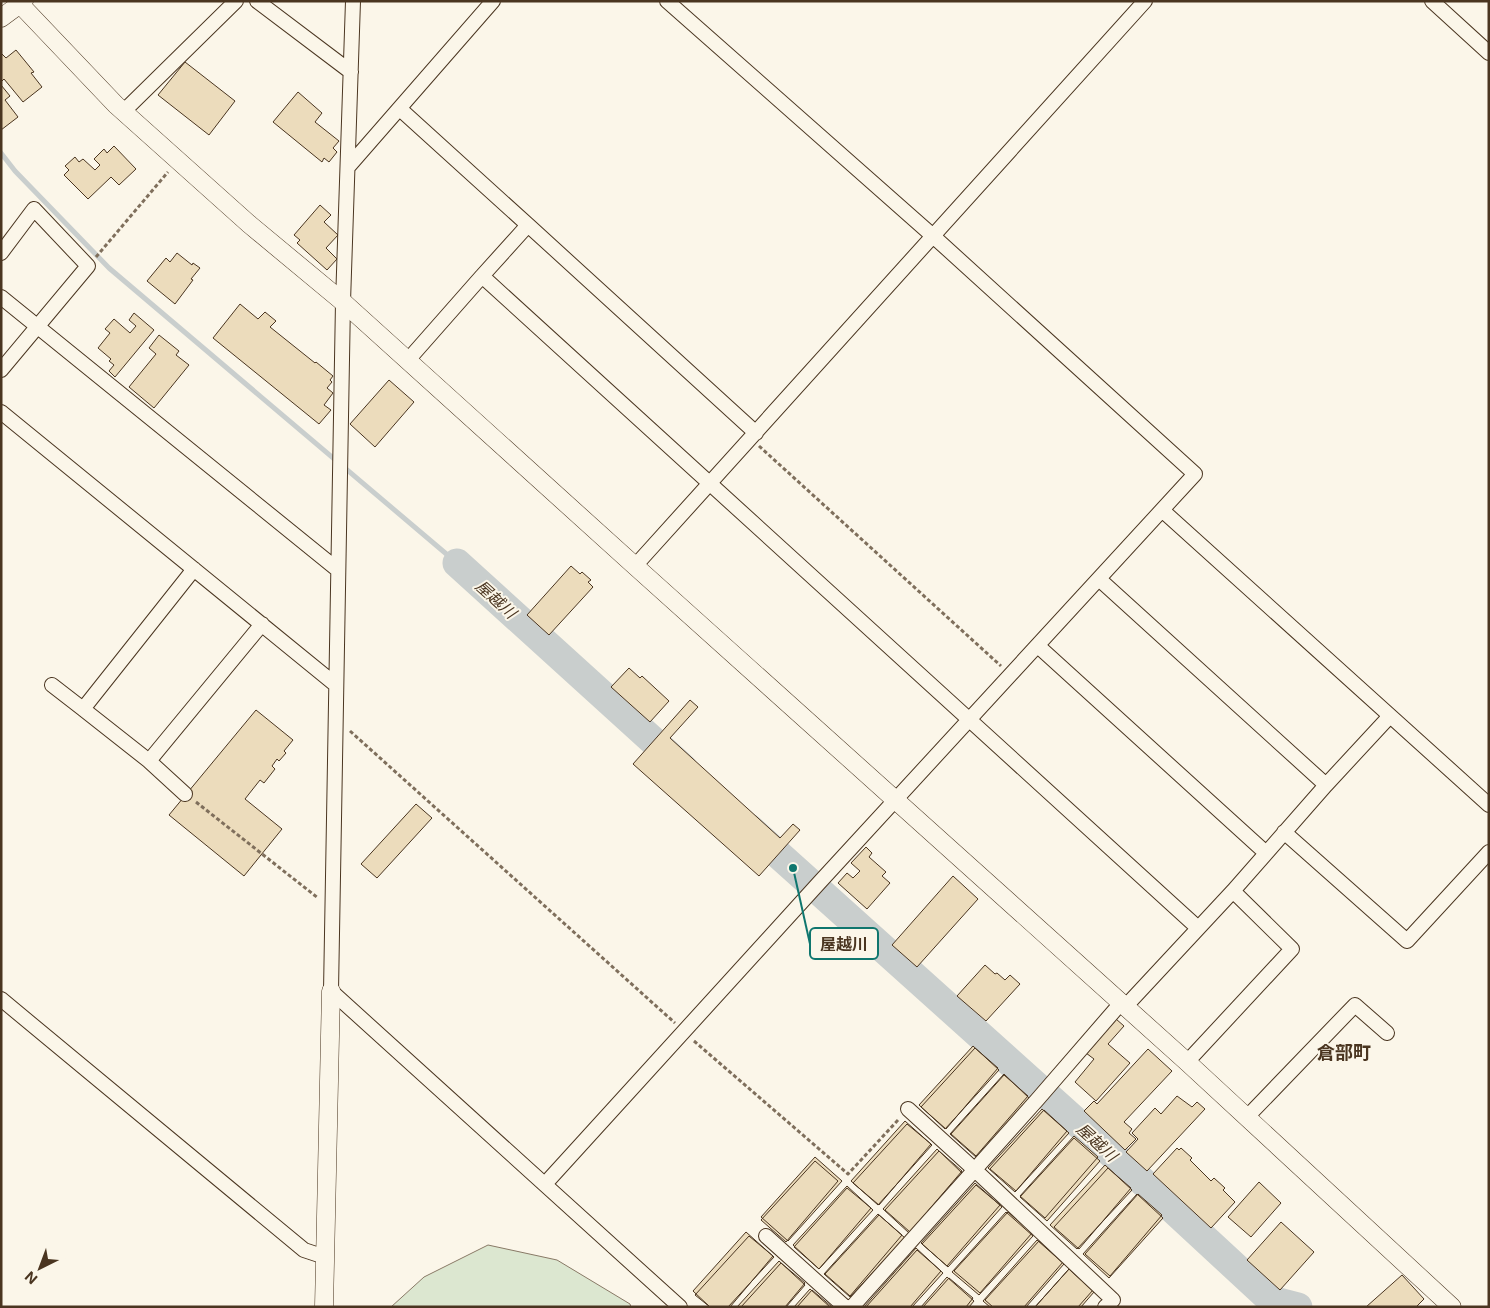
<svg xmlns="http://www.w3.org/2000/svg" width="1490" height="1308" font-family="Inter,'Noto Sans JP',sans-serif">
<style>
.green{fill:#dce7d0;stroke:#887966}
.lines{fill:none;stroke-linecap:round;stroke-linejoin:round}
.stream{stroke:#c9cecd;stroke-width:5}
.river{stroke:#c9cecd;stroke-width:29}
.building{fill:#ecdcbc;stroke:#4a3520}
.minor-casing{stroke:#4a3520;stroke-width:16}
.tertiary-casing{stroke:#4a3520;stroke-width:19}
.path{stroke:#7f6f5c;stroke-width:3;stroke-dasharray:4 2.5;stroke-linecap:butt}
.minor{stroke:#fbf6e9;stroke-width:14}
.tertiary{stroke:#fbf6e9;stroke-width:18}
.labels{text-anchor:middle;stroke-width:4;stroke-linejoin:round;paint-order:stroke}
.water-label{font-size:16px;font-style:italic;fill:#4a3520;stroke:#fbf6e9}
.quarter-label{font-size:18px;font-weight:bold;fill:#4a3520;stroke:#fbf6e9}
.leader{fill:none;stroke:#0f766e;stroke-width:2}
.callout-dot{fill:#0f766e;stroke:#fbf6e9;stroke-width:2}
.callout{fill:#fbf6e9;stroke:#0f766e;stroke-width:2}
.callout-label{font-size:16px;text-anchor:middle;font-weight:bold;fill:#4a3520}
</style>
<rect width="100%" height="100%" fill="#fbf6e9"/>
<path class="green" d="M488,1245L557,1260L630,1304L631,1307H391L424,1277Z"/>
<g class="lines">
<path class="stream" d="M1,153L15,171L109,268L457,563"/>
<path class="river" d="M457,563L683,768
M749,828L1151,1189L1271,1300L1298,1307"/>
</g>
<path class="building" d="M16,50L34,72L31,73L42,87L23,102L4,79L1,82V53L6,58Z
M185,62L235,101L209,135L158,95Z
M1,85L10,96L5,100L18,117L1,130Z
M298,92L322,113L315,122L339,141L333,148L337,152L329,162L324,158L322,162L273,122Z
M114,146L136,169L119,185L111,177L88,199L64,175L69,170L65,166L75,157L79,162L83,159L95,170L100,165L94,159L104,149L107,153Z
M320,205L331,215L324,222L338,235L326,248L337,259L327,270L297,243L300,240L294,235Z
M177,253L192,265L193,263L200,268L191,279L193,280L175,304L147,281L166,258L170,262Z
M240,304L258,319L265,312L276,321L270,327L315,363L316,362L333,376L330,380L332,382L327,388L333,393L324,405L331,410L319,424L213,338Z
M134,313L154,330L115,377L109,371L114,365L109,361L111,359L98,348L110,333L105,329L114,319L130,333L136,326L129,320Z
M159,335L179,351L176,355L189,365L154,408L129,387L156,354L149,348Z
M389,380L414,402L375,447L350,424Z
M571,566L580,574L582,572L591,580L588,582L593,587L549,635L527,615Z
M629,668L640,678L642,676L669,701L650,722L611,687Z
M690,700L698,707L670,738L780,838L793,824L800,830L759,876L633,764Z
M256,710L293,740L284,751L286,753L279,761L277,759L272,766L275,769L264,783L260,780L245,799L282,829L244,876L169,815Z
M416,804L432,818L377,878L361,864Z
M866,847L872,853L869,857L886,872L882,876L890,883L867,909L838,883L847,873L853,878L860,871L851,863Z
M953,876L978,899L917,967L892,945Z
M985,965L995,974L997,973L1005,980L1010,975L1020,984L986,1021L957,996Z
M1116,1019L1124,1026L1108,1044L1130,1063L1096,1101L1075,1082L1094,1059L1086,1053Z
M973,1046L999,1070L945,1129L919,1105Z
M975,1048L998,1068L946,1129L921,1107Z
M1148,1049L1172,1071L1124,1122L1132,1129L1129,1133L1136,1139L1125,1150L1084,1111L1094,1101L1097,1104Z
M1004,1074L1030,1099L977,1158L950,1134Z
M1004,1075L1028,1096L976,1156L951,1134Z
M1177,1096L1192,1107L1197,1102L1205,1109L1147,1171L1126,1152L1138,1139L1132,1133L1155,1108L1161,1114Z
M1042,1109L1069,1133L1015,1192L988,1168Z
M1044,1110L1067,1131L1016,1191L990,1169Z
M905,1121L932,1145L878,1205L851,1181Z
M907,1124L931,1144L879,1205L853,1183Z
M1074,1136L1098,1157L1045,1218L1020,1196Z
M1074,1138L1100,1161L1047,1221L1020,1197Z
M1177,1148L1179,1150L1181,1148L1192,1158L1190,1160L1211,1181L1214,1178L1225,1188L1223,1190L1235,1202L1211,1228L1153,1174Z
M937,1149L963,1174L909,1233L883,1209Z
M939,1151L962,1171L910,1232L885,1210Z
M815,1157L842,1181L788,1241L761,1217Z
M815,1161L838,1181L786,1242L761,1220Z
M1105,1165L1132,1190L1077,1249L1050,1225Z
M1108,1168L1131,1188L1079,1249L1054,1227Z
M1259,1182L1281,1203L1251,1237L1228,1217Z
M975,1183L1002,1207L948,1267L921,1243Z
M976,1185L1000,1205L947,1266L922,1244Z
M847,1186L873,1210L819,1269L793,1245Z
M847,1188L871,1208L819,1269L794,1247Z
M1137,1194L1163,1218L1109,1278L1083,1254Z
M1138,1194L1162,1215L1110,1276L1085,1254Z
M1006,1212L1033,1236L979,1295L952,1272Z
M1008,1212L1032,1233L980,1293L954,1271Z
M878,1214L905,1238L850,1297L824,1274Z
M879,1215L902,1235L850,1296L825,1274Z
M1281,1222L1314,1252L1280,1290L1247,1260Z
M746,1232L774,1257L728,1307H710L693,1291Z
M749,1236L773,1256L730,1307H710L695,1295Z
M1037,1240L1064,1264L1026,1307H990L983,1301Z
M1039,1241L1063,1262L1024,1307H993L985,1300Z
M916,1248L943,1273L912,1307H864Z
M917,1250L941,1271L910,1307H866Z
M779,1261L805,1285L786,1307H737Z
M781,1263L805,1283L785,1307H741Z
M1069,1269L1093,1290L1078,1307H1035Z
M1069,1269L1094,1292L1081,1307H1035Z
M1402,1275L1424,1299L1416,1307H1366Z
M947,1277L974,1301L969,1307H921Z
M949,1278L973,1298L966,1307H923Z
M810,1289L830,1307H794Z
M812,1290L832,1307H797Z"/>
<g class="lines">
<defs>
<path id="minor" d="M257,1L351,72
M353,1L343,302L331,991L680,1307
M1432,1L1489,53
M400,109L528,225L482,276C719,494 960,709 1198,928
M123,112L236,1
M349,166L493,1
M528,225L756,433
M1,253L34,209L88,266L1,370
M1,297L338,570
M408,360L482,276
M1,412L336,685
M1162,510L1489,805
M635,566L1145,1
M194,569L83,709L149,761L262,624
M1099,579L1326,785
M1038,646L1266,853
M52,685L83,709
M149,761L185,794
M1284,832L1407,941L1489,852
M1,999L304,1250L325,1257
M1125,1007L1233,891L1326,785L1389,717
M1187,1062L1292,949L1233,891
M908,1109L975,1170L1113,1300L1105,1307
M1247,1117L1355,1005L1387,1033
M545,1184L818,884L1195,474L933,236L667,1
M766,1236L845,1307
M852,1307L1037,1100L1121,1003"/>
<path id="tertiary" d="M17,1L116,105L249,224L343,302L635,566L1187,1062L1452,1307
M1,18L24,1
M324,1307L331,991"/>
</defs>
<use href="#minor" class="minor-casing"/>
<use href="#tertiary" class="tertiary-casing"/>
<path class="path" d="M96,257L168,172
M759,446L1001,666
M350,731L675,1023
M196,802L318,898
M694,1041L848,1174L899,1119"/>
<use href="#minor" class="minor"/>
<use href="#tertiary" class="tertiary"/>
</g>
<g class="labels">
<g class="water-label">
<text transform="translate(496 599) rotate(42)" y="6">屋越川</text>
<text transform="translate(1097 1142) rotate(42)" y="6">屋越川</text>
</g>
<g class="quarter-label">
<text x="1344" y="1059">倉部町</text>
</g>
</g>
<path class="leader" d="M793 868L810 944"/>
<circle class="callout-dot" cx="793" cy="868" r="5"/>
<rect class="callout" x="810" y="928" width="68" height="31" rx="5"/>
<g class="callout-label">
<text x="844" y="950">屋越川</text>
</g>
<rect width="1490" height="1308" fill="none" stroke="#4a3520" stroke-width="5"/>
<g transform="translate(40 1268) rotate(222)" stroke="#fbf6e9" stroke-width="4" paint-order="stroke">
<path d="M0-4L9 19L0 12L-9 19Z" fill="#4a3520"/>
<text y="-8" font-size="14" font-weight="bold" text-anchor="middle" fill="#4a3520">N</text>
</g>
</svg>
